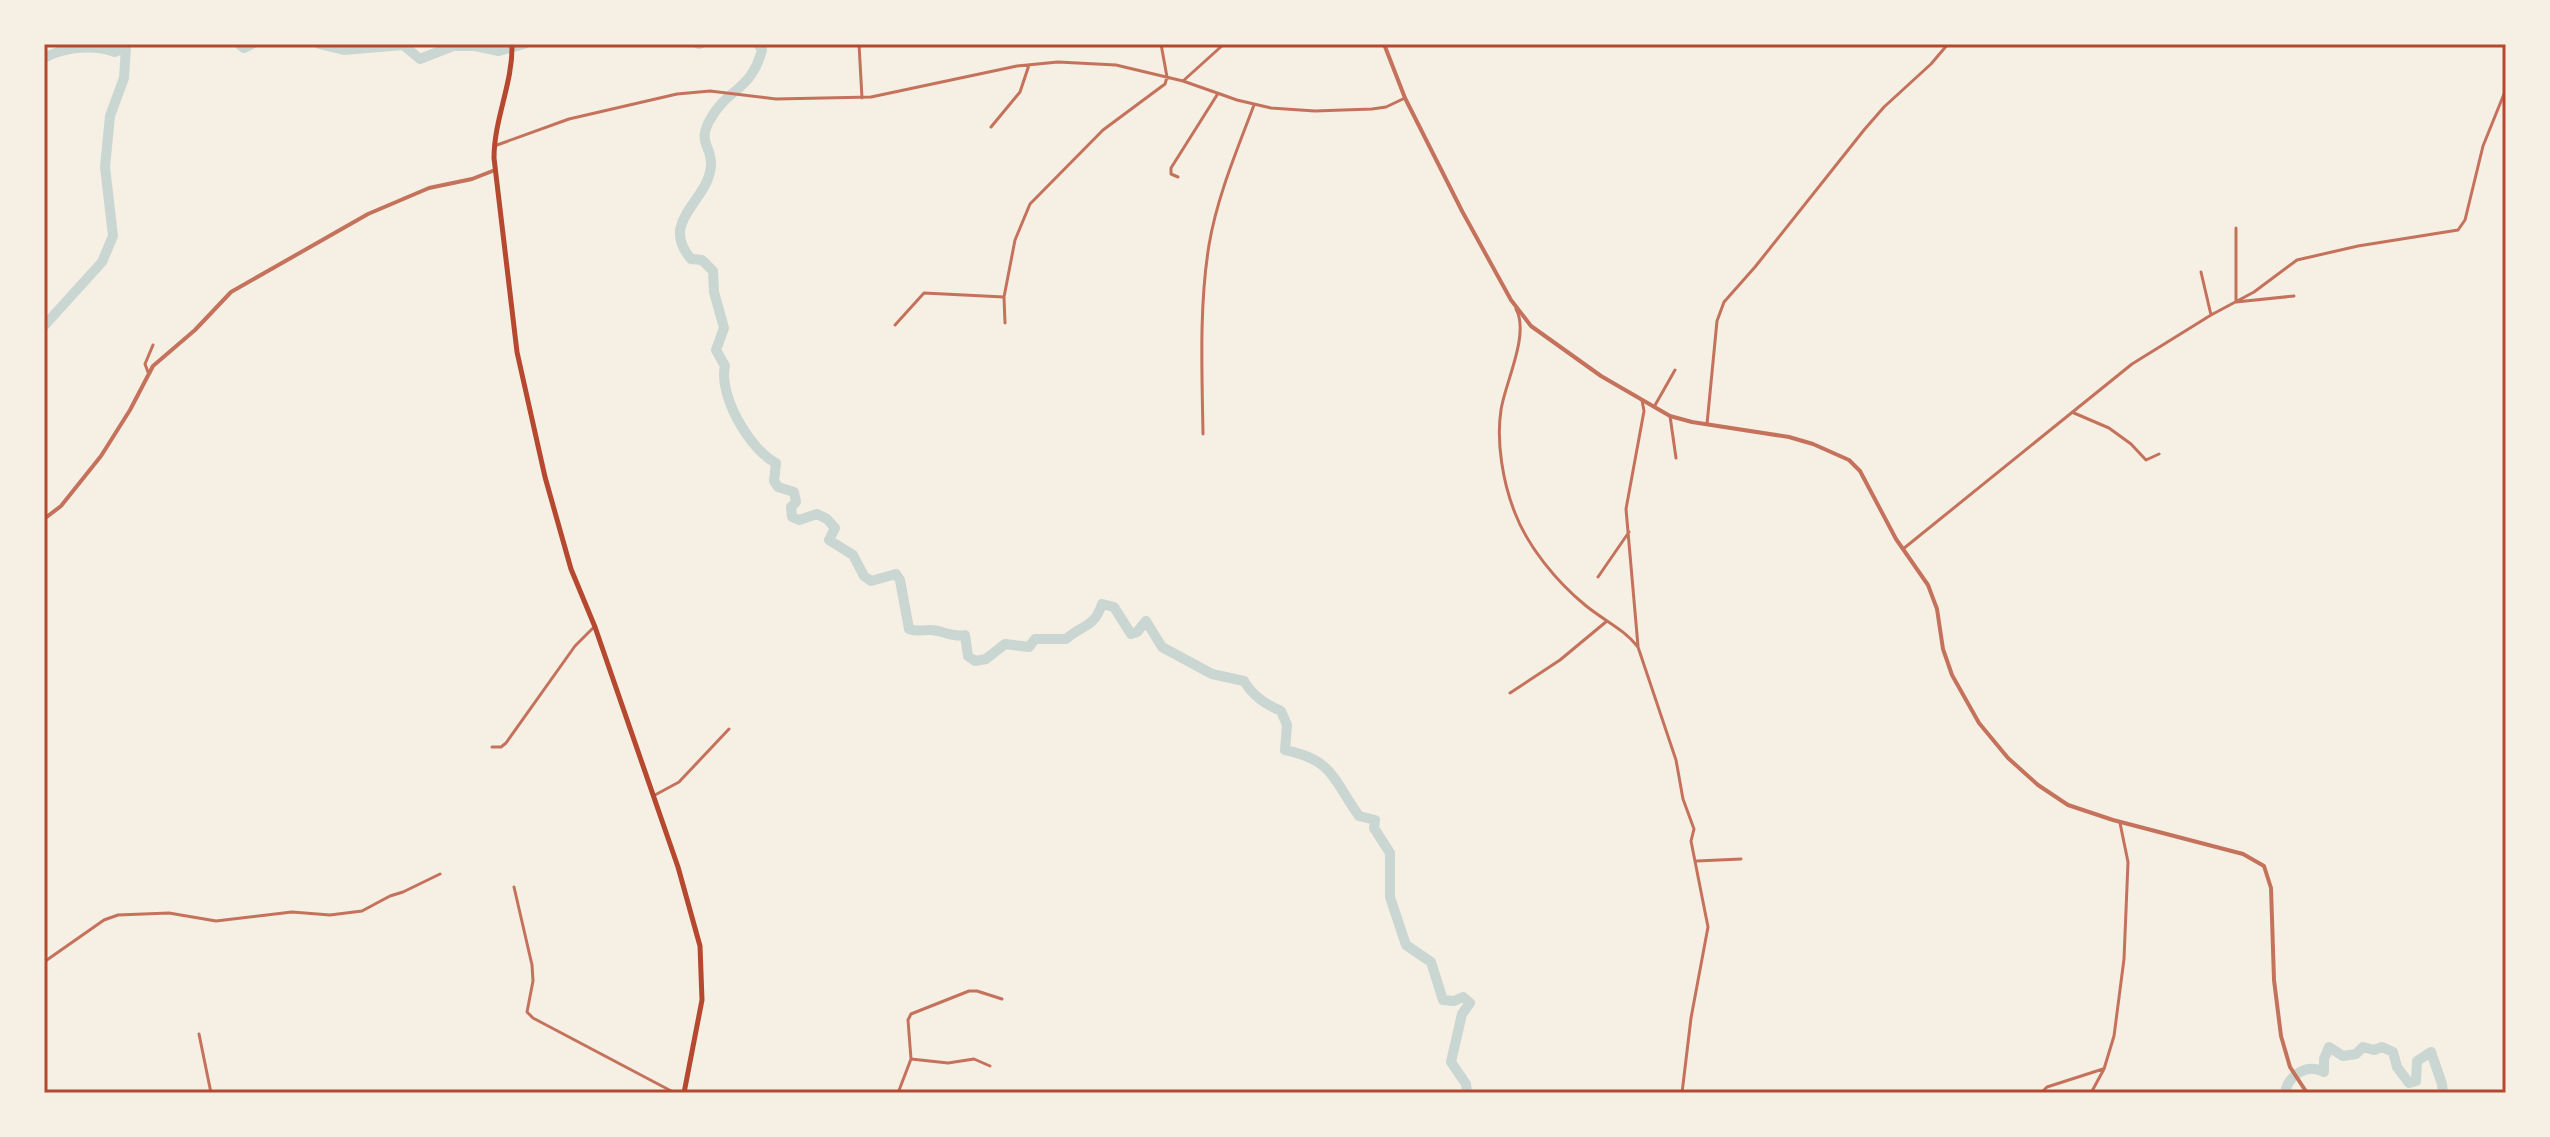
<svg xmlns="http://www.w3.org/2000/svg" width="2550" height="1137" font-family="Ubuntu,sans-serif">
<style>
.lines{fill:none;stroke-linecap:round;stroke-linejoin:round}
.river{stroke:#c9d6d2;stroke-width:10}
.minor{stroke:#c5725c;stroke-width:3}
.tertiary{stroke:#c5725c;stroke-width:4}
.secondary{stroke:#b5482f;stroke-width:5}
.neatline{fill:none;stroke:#b5482f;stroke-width:3}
</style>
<rect width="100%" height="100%" fill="#f6efe4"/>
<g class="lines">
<path class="river" d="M239,44L244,48L252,44
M319,44L344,50L403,45L420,59L453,46H475L499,51L524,44
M698,44H700
M758,44L762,50C751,91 728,88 711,118C696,143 712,145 711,165C709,202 658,220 691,259L702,260L713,271L714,292L724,328L716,350L725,366C718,395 750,450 776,463L774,481L778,487L794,492L796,502L791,507L792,517L799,520L817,514L827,519L835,528L829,540L853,555L864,576L871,581L896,574L900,580L909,629C917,632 921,630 930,630C943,630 952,638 965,635L968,656L975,661L986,659L1005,644L1029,647L1035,639H1066C1083,624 1094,628 1102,604L1114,607L1131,634L1137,632L1146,621L1162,647L1212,674L1244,681C1253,696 1265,704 1281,711L1287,725L1285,750C1334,760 1333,780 1359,816L1375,820L1374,828L1390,853V897L1406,945L1431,962L1443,1000L1454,1001L1463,997L1470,1003L1462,1014L1451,1062L1466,1084L1467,1093
M44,58C64,47 94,44 115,52L126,47V44
M44,326L102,262L113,236L105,167L110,116L124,78L126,47
M2285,1093C2288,1075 2307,1063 2324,1072V1059L2329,1047L2343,1056L2356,1054L2363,1047L2374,1050L2382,1047L2393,1052L2397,1067L2409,1083L2416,1081L2417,1061L2431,1052L2442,1084L2443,1093"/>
<path class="minor" d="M859,44L862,98
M1183,81L1224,44
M991,127L1020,92L1029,65
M497,145L569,119L677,94L710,91L776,99L871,97L1017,66L1058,62L1116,65L1183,81L1237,100L1271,108L1315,111L1372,109L1386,107L1405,98
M1178,177L1171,174V168L1217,95
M2236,228V302L2294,296
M2201,272L2211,315
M1516,309C1530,334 1505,383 1501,410C1496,442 1503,483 1515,513C1528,547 1557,582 1585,605C1603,620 1624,629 1638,647L1676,760L1683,799L1694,829L1691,841L1708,927L1691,1018L1682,1093
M1005,323L1004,297L1015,240L1030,204L1103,130L1165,84L1167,77L1161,44
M895,325L924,293L1004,297
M148,372L145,364L153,345
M1654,407L1675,370
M2074,413L2109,428L2131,444L2146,460L2159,454
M1670,416L1676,458
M1707,424L1717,321L1724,302L1755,267L1864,130L1884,107L1931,64L1948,44
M1203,434C1202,372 1199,306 1209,245C1217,197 1237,150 1254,105
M1903,549L2132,364L2211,315L2254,292L2297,260L2358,246L2458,230L2465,220L2483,146L2506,89
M1598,577L1629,532
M1638,646L1626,509L1644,411L1642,400
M1510,693L1560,660L1607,621
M492,747H501L506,743L575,646L593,628
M655,795L679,782L729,729
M1697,861L1741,859
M514,887L532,965L533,981L527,1012L533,1018L675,1093
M44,962L104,920L118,915L169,913L216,921L292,912L330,915L362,911L390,896L403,892L440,874
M199,1034L211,1093
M911,1059L908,1020L911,1014L969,991H977L1002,999
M898,1093L911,1059L948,1063L974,1059L990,1066
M2041,1093L2047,1087L2103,1069
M2091,1093L2104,1069L2114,1036L2124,959L2128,862L2120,823"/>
<path class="tertiary" d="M1384,44L1405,98L1462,211L1511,300L1531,326L1601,376L1670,416L1692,422L1789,437L1813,444L1849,460L1860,471L1896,539L1928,585L1937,609L1943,649L1952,675L1979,723L2008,758L2038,785L2068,805L2113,820L2243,854L2264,866L2271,888L2274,980L2281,1036L2290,1067L2307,1093
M44,519L61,506L101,456L130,410L153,366L195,330L231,292L368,214L429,188L472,179L495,170"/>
<path class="secondary" d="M512,44C513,83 494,119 494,158L517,352L545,477L571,569L595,627L678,867L700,946L702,1000L684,1093"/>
</g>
<rect width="2550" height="1137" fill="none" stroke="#f6efe4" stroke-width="92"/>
<rect x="46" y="46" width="2458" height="1045" class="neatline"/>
</svg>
